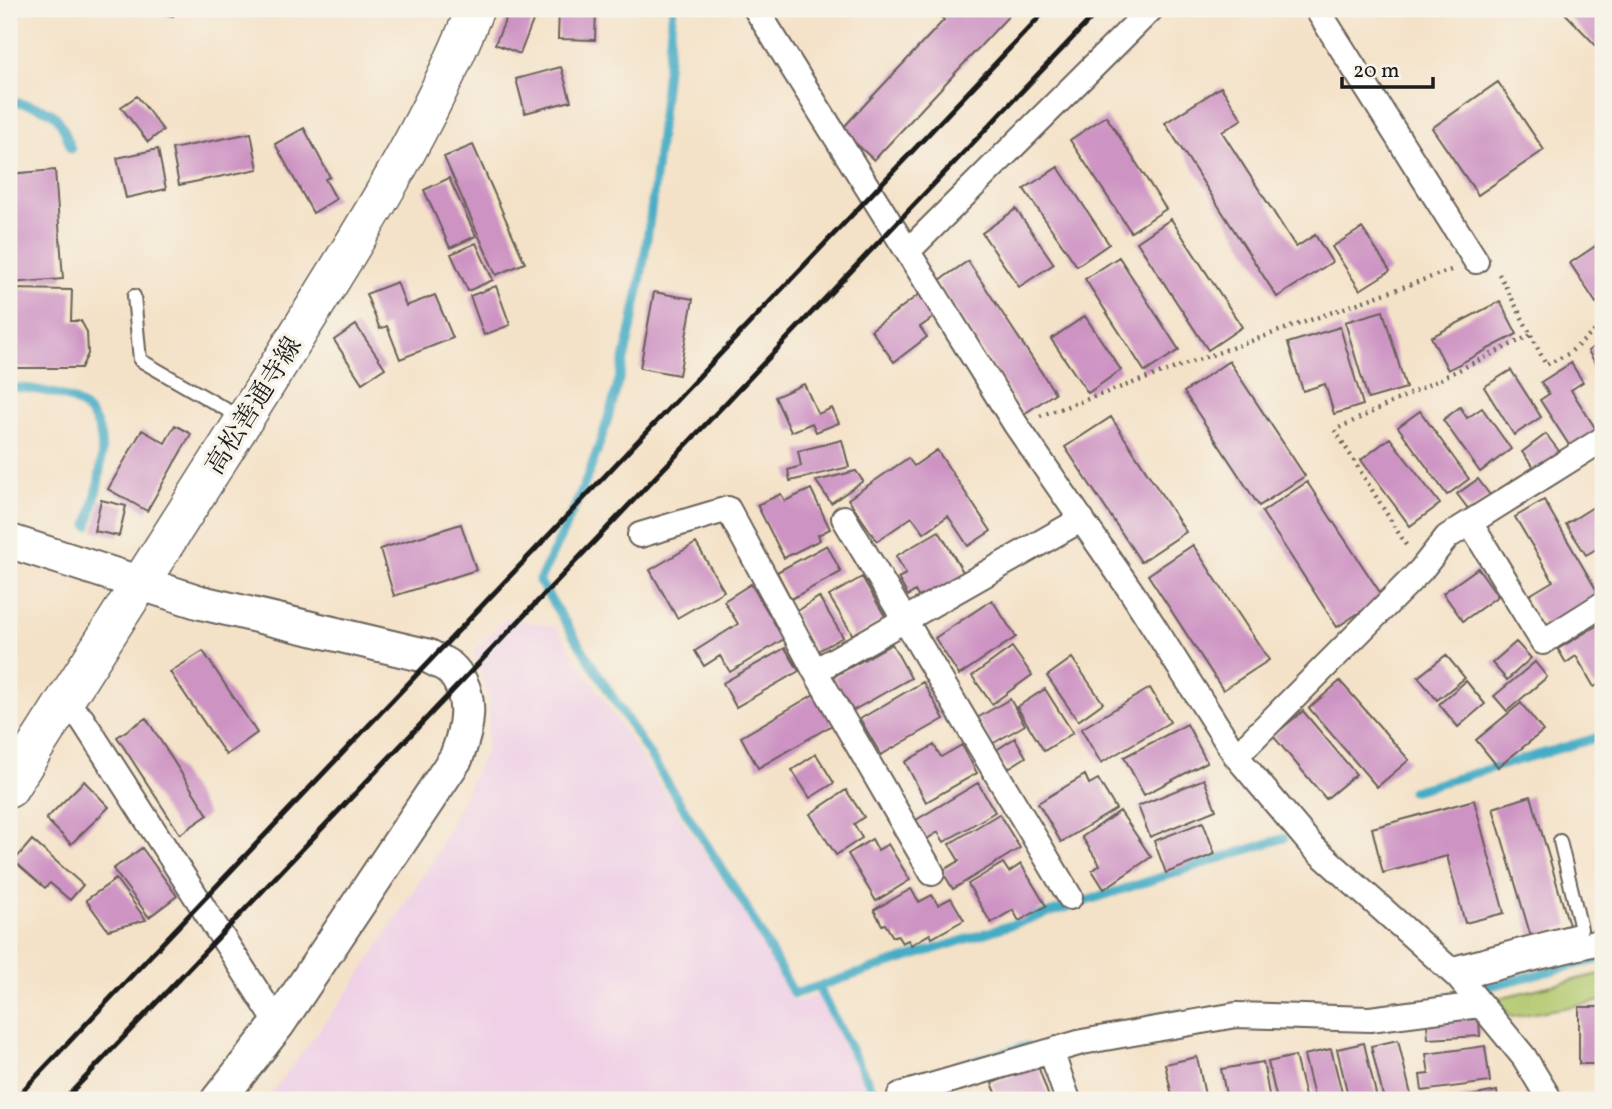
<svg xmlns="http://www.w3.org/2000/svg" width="1612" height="1109" font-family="Vollkorn,'Noto Serif JP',serif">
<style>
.built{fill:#efd0e6}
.park{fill:#b1c86c;stroke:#667244;stroke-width:2}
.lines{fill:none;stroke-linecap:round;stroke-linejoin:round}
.stream{stroke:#45acc5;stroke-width:9}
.building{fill:#cd93c3}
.lane-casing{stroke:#686158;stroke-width:16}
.street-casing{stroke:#686158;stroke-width:28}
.secondary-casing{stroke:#686158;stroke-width:37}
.primary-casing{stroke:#686158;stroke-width:40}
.path{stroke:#686158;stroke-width:4.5;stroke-dasharray:2 5;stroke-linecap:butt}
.lane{stroke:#fff;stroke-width:12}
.street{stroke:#fff;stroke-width:24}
.secondary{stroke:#fff;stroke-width:33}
.primary{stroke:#fff;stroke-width:37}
.rail{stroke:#1c1c1c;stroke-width:5}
.labels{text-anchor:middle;stroke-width:7;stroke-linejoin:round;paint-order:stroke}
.street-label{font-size:26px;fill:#1c1c1c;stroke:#f7f3e8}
</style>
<rect width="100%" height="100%" fill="#f7f3e8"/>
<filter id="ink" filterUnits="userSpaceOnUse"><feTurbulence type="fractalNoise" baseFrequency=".0143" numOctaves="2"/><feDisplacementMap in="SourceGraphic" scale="14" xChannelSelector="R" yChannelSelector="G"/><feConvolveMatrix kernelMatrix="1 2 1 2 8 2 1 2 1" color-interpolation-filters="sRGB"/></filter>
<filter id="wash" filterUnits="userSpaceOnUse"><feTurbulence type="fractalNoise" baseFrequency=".00686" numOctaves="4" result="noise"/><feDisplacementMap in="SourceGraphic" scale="28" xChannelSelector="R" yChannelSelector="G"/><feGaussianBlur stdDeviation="1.57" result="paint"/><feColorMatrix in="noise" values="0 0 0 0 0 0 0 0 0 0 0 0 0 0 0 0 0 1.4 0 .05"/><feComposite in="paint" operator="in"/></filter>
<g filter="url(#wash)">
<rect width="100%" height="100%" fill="#f4e2c8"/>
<path class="built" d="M508,617L556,627L744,914L794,1002L817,995L872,1100H266L354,984L434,858L486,750L490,702L473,651Z"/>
<path class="park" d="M1603,973V1001L1512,1017L1494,999Z"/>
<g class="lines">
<path class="stream" d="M673,9C657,160 646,327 590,470C576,508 557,544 539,581L745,905L794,994L1284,838
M9,101C49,110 58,106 71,149
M9,387C117,393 111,439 88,526
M1412,791L1603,736
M819,989L871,1087L883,1100
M1442,998L1603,958
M1150,1018L1181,1013
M956,1066L1027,1046
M881,1097L897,1087"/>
</g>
<g id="blocks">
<path class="building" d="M140,9H174L173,16Z
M510,9L534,18L520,54L495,44Z
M559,9H596L595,40L558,39Z
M933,9H1015L874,160L841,130L944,20Z
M1561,9H1603V53Z
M561,67L571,101L525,113L516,79Z
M1498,82L1544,150L1478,195L1432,128Z
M1221,87L1242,119L1222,132L1296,247L1315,235L1332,262L1277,297L1165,123Z
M137,96L163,130L148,142L121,107Z
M1106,116L1166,209L1131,232L1070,140Z
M304,128L330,177L325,179L336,199L313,213L275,144Z
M251,133L258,169L179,185L172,149Z
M473,145L525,263L496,275L444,157Z
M158,149L166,189L126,198L117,158Z
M1058,167L1109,244L1077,266L1024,189Z
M55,170L63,279L9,283V174Z
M449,178L476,236L450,248L424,190Z
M1016,209L1054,264L1019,287L982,233Z
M1171,219L1242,327L1208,350L1137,242Z
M1362,228L1390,271L1360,290L1332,247Z
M476,243L493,280L468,291L451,254Z
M1597,245L1603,255V299L1596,303L1570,263Z
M1119,257L1179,350L1145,372L1085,279Z
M968,261L1055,393L1024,414L937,282Z
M397,282L406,306L435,295L453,338L400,359L387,326L380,329L366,294Z
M496,286L510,325L484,335L470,296Z
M9,289L72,290L71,321H81L87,332L88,354L81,368H9Z
M654,292L693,299L679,375L640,368Z
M921,293L937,315L920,327L927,337L894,362L871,330Z
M1500,301L1517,334L1448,370L1431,337Z
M1383,311L1406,388L1368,399L1345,322Z
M1085,316L1121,370L1088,393L1051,339Z
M356,325L385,368L362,383L334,340Z
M1340,327L1363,405L1334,414L1325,384L1303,391L1288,343Z
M1600,342L1603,347V376L1588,351Z
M1229,361L1305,476L1259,506L1184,392Z
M1571,363L1583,382L1571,390L1599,434L1573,451L1540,400L1549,394L1541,382Z
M1511,370L1541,417L1514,435L1484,387Z
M804,384L818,414L832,408L839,423L816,432L812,423L791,432L775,397Z
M1460,407L1467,418L1482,408L1511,449L1480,472L1443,420Z
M1420,411L1469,479L1447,495L1398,427Z
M1111,417L1186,532L1141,562L1065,447Z
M175,425L191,434L147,511L108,489L142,430L165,443Z
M1546,434L1562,455L1538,473L1522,452Z
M1390,438L1440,504L1410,526L1361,460Z
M842,440L849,467L790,481L788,470L801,466L798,451Z
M937,450L991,531L968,546L948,516L924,533L912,517L877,541L848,499L908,458L914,466Z
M856,471L863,481L831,503L816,481Z
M1478,479L1490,495L1470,511L1457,494Z
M1307,482L1383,597L1337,627L1262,512Z
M811,489L830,529L818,535L820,540L784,558L757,505L781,494L785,501Z
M101,500L126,506L119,536L94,531Z
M1544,500L1601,598L1547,630L1528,596L1553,581L1515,517Z
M1603,501V545L1586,555L1566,524Z
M461,524L476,570L394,596L380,549Z
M939,531L966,577L922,603L915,591L908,596L898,578L906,574L896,556Z
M696,543L724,591L677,618L650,570Z
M827,545L841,572L791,599L777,572Z
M1193,545L1269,660L1223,690L1148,575Z
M1478,568L1498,596L1463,621L1443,593Z
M862,577L886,618L854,637L829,596Z
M751,584L784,639L730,672L720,656L704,666L695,651L738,624L724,601Z
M819,597L843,637L816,652L793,614Z
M992,600L1016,637L959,675L935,638Z
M1603,622V682L1594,687L1576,656L1566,663L1558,649Z
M1516,642L1531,658L1507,680L1492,663Z
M892,644L911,678L852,711L833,677Z
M1012,647L1032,675L992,704L972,676Z
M785,648L799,671L736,707L723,683Z
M203,651L257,733L226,755L170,672Z
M1446,655L1465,678L1437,700L1418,677Z
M1072,658L1103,703L1078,721L1047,676Z
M1535,662L1547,677L1507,711L1494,696Z
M1340,681L1409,760L1377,787L1309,708Z
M1466,681L1485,704L1458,727L1439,704Z
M923,682L944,719L881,755L860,719Z
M1150,688L1170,722L1101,763L1081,729Z
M1045,689L1073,733L1044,751L1017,707Z
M816,693L834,724L758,768L741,737Z
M1010,699L1025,725L992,744L977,718Z
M1521,703L1543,731L1498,767L1476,740Z
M1303,711L1356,774L1326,799L1273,736Z
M146,718L208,815L180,834L117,737Z
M1187,724L1207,762L1144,795L1124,757Z
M1015,738L1026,757L1007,769L995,751Z
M934,745L941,757L962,745L977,773L926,802L905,762Z
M816,754L834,783L810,798L792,770Z
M1085,775L1089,784L1098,779L1116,809L1061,842L1038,803Z
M1204,779L1216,810L1150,837L1138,806Z
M84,781L109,807L71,844L46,819Z
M978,783L995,812L944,842L938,832L927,839L916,820Z
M846,790L864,817L854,824L862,838L836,855L810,814Z
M1531,796L1569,925L1531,937L1493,808Z
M1474,800L1504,913L1465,923L1447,856L1383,873L1372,828Z
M1120,811L1151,857L1104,889L1092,870L1100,865L1082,837Z
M999,814L1020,848L953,889L942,871L959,861L949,844Z
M1203,822L1215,854L1166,873L1154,841Z
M872,839L878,850L888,844L910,880L876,901L848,854Z
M32,840L83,885L70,900L50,883L45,888L14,861Z
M142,848L177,896L149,917L113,869Z
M1003,863L1009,872L1021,864L1046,906L1019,921L1013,910L991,923L968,884Z
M116,879L146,920L108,930L86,900Z
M911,889L919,902L932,895L938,905L951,898L964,920L932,938L930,934L911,945L908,940L902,943L897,935L893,937L885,924L882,925L874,910Z
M1579,1007H1603V1064H1579Z
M1479,1019L1480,1036L1428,1039L1427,1022Z
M1398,1040L1411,1095L1384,1100L1371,1046Z
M1364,1043L1377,1098L1349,1100L1337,1049Z
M1485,1046L1490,1082L1422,1091L1420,1075L1429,1074L1426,1054Z
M1331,1049L1344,1100H1315L1304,1055Z
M1295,1056L1306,1100H1277L1268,1062Z
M1197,1057L1206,1100H1173L1165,1064Z
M1263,1062L1270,1100H1227L1221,1069Z
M1038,1066L1050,1100H999L992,1083Z
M1497,1091L1498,1100H1454V1099Z"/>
</g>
</g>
<g filter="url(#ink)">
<use href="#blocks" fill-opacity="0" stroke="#686158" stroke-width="2"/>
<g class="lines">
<defs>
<path id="lane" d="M134,296L140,360L241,418
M1445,965L1581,929L1560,841"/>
<path id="street" d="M756,9L1016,425L1133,594L1236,756L1313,847L1458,977L1524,1057L1550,1100
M1317,9L1476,261
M908,251L1151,9
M844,518L1070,897
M1470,523L1543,642L1603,604
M640,535L728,509L815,671
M63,703L82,719L278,1024
M1236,756L1421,570L1447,537L1603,439
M932,873L815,671L1082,519
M1458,977L1603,941
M1051,1051L1068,1100
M900,1095L1082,1042L1236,1015L1370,1019L1479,1005"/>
<path id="secondary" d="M9,541L199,602L428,656C435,660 447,664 452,670C475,696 467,730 456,758L278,1024L218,1100"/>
<path id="primary" d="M9,789C101,643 196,498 287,351C356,241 427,130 475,9"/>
</defs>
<use href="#lane" class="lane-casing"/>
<use href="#street" class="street-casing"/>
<use href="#secondary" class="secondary-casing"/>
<use href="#primary" class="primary-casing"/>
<path class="path" d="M1531,335L1546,365L1568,354L1603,324
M1040,416L1451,270
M1406,545L1335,430L1531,335L1499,274"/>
<use href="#lane" class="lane"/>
<use href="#street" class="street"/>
<use href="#secondary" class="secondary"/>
<use href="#primary" class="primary"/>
<path class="rail" d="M14,1100L1047,9
M64,1100L1100,9"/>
</g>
</g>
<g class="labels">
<g class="street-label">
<text transform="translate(253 405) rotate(-58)" y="9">高松善通寺線</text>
</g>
</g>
<rect width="1612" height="1109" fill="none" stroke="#f7f3e8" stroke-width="35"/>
<path d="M1342 77v10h91v-10" fill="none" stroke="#1c1c1c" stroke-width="3.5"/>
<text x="1353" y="77" font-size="21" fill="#1c1c1c" stroke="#f7f3e8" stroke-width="5" paint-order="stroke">20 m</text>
</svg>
